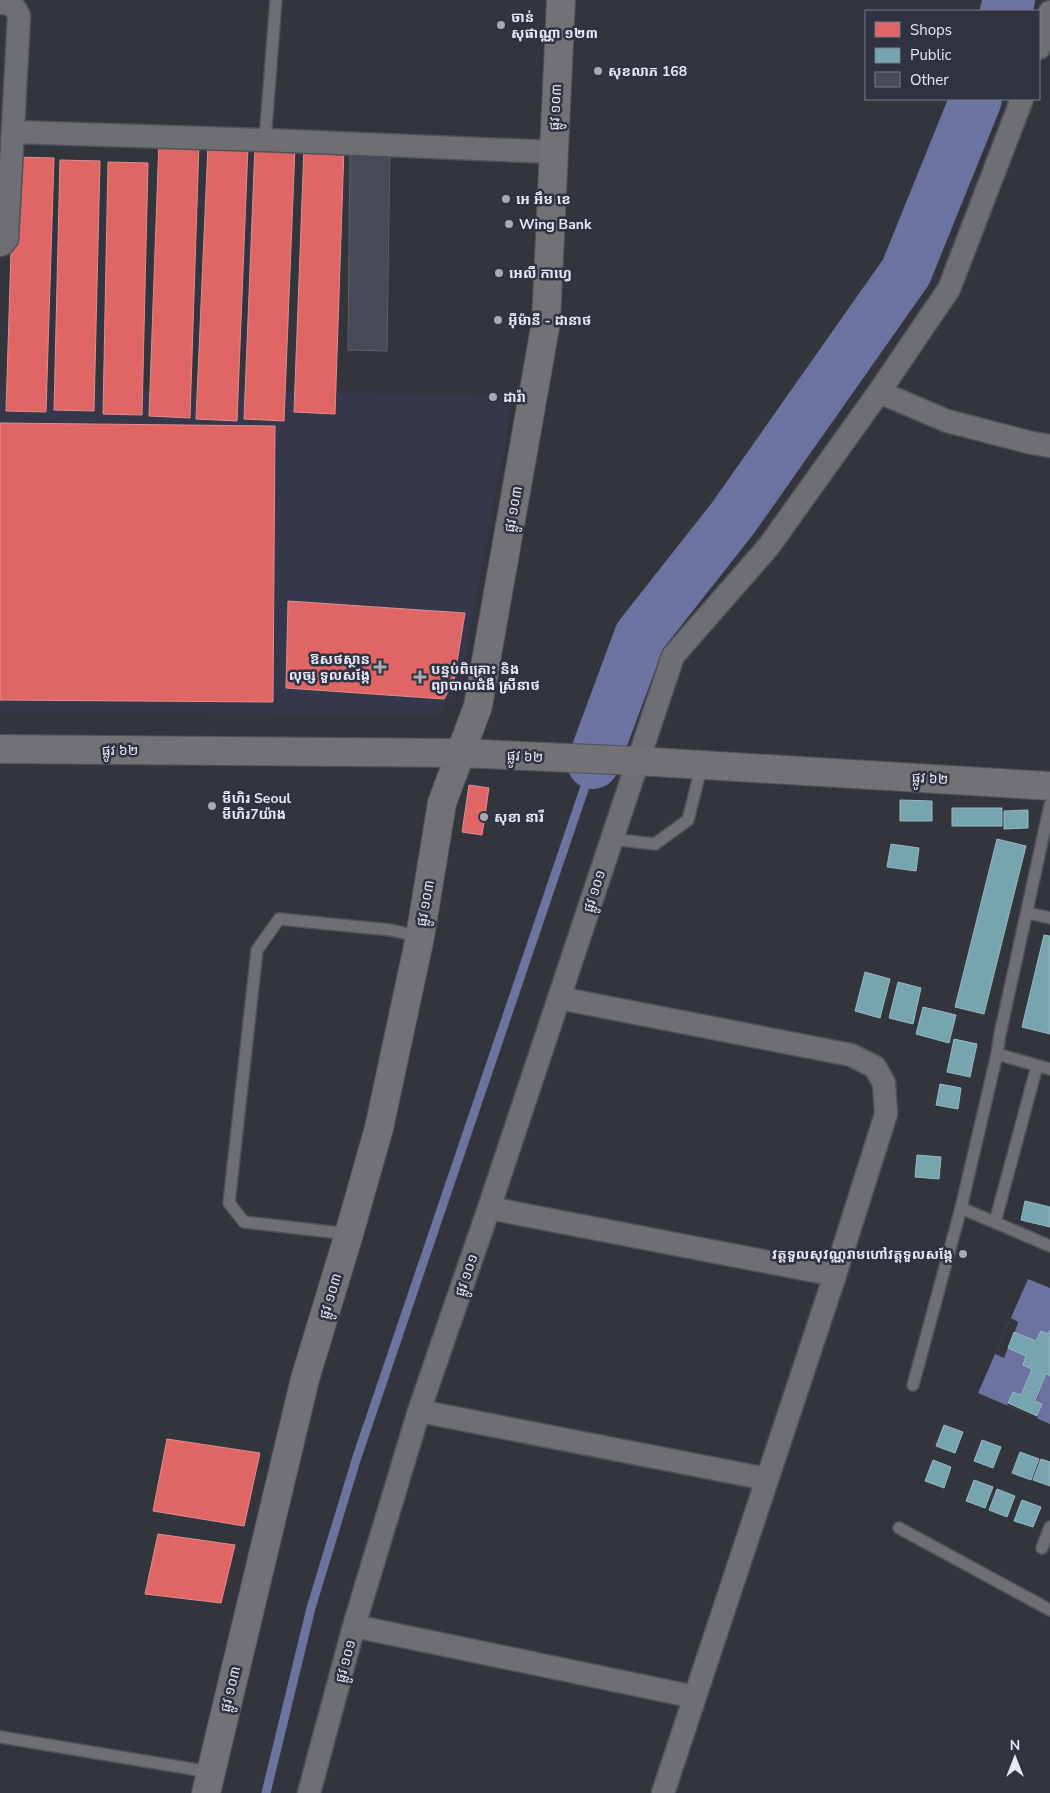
<svg xmlns="http://www.w3.org/2000/svg" width="1050" height="1793" font-family="'Nunito Sans','Noto Sans Khmer',sans-serif">
<style>
.built{fill:#35384b}
.water{fill:#6c73a1}
.pier{fill:#33353d}
.shops{fill:#e06666;stroke:#e28d90}
.public{fill:#76a5af;stroke:#98b9c3}
.lines{fill:none;stroke-linecap:round;stroke-linejoin:round}
.stream{stroke:#6c73a1;stroke-width:9}
.river{stroke:#6c73a1;stroke-width:52}
.building{fill:#484a57;stroke:#5c5e65}
.lane-casing{stroke:#505259;stroke-width:14}
.street-casing{stroke:#505259;stroke-width:25}
.secondary-casing{stroke:#505259;stroke-width:30}
.lane{stroke:#6e6f73;stroke-width:11}
.street{stroke:#6e6f73;stroke-width:22}
.secondary{stroke:#717176;stroke-width:28}
.poi-dot{fill:#a7a9b3;stroke:#2f3241;stroke-width:2}
.labels{text-anchor:middle;stroke-width:5;stroke-linejoin:round;paint-order:stroke}
.poi-label{font-size:14px;font-weight:bold;fill:#e6e8f2;stroke:#2f3241;text-anchor:start}
.street-label{font-size:14px;fill:#e6e8f2;stroke:#2f3241}
</style>
<rect width="100%" height="100%" fill="#33353d"/>
<path class="built" d="M0,388L514,395L460,685L436,715L0,711Z"/>
<path class="water" d="M1028,1279L1050,1288V1424L978,1393Z"/>
<path class="pier" d="M1011,1318L1018,1322L1015,1332L1036,1341L1041,1331L1048,1334L1050,1376L1046,1375L1036,1401L1042,1404L1037,1419L1007,1405L1013,1392L1021,1395L1032,1369L1023,1365L1026,1356L1008,1348L1004,1358L995,1354Z"/>
<path class="shops" d="M159,141L199,143L190,418L149,416Z
M208,145L248,146L237,421L196,419Z
M255,145L295,147L284,421L244,419Z
M304,147L344,148L335,414L294,412Z
M14,157L54,158L46,412L6,411Z
M60,160L100,161L94,411L54,410Z
M108,162L148,163L142,415L103,414Z
M0,423L275,426L273,702L0,700Z
M288,601L465,613L454,681L444,699L286,688Z
M469,785L489,788L482,835L462,832Z
M167,1439L260,1453L244,1526L153,1511Z
M158,1534L235,1545L221,1603L145,1594Z"/>
<path class="public" d="M900,800L932,801V821H900Z
M952,808H1002V826H952Z
M1028,810V828L1004,829V811Z
M997,839L1026,846L984,1014L955,1007Z
M891,844L919,848L916,871L887,867Z
M1044,935L1050,936V1034L1022,1027Z
M865,972L890,979L880,1018L855,1011Z
M898,982L921,988L913,1024L889,1018Z
M923,1007L956,1015L949,1043L916,1034Z
M954,1039L977,1044L970,1077L947,1072Z
M940,1084L961,1088L958,1109L936,1105Z
M917,1155L941,1157L939,1179L915,1177Z
M1025,1201L1050,1207V1227L1021,1220Z
M1050,1330V1376L1046,1374L1035,1401L1042,1404L1037,1416L1008,1403L1013,1392L1021,1395L1032,1369L1023,1365L1026,1356L1008,1348L1014,1332L1036,1341L1041,1331L1048,1334Z
M944,1425L963,1432L955,1453L936,1446Z
M982,1440L1001,1447L993,1468L974,1461Z
M1020,1452L1039,1459L1031,1480L1012,1473Z
M1041,1459L1050,1462V1486L1033,1480Z
M933,1460L951,1467L944,1488L925,1481Z
M974,1480L993,1487L985,1508L966,1501Z
M997,1489L1015,1496L1007,1517L989,1510Z
M1022,1500L1041,1507L1033,1527L1014,1521Z"/>
<g class="lines">
<path class="stream" d="M266,1793L311,1608L357,1457L593,763"/>
<path class="river" d="M1006,11L1009,0
M593,763L640,636L733,518L906,272L976,99"/>
</g>
<path class="building" d="M350,148H390L387,351L348,350Z"/>
<g class="lines">
<defs>
<path id="lane" d="M265,140L276,0
M1050,805L1000,1034L997,1054L1050,1069
M611,839L655,844L688,820L702,764
M1028,913L1050,918
M961,1208L1050,1246
M995,1222L1037,1066
M349,1234L244,1222L229,1203L257,950L279,919L391,930L420,937
M913,1385L961,1208L997,1054
M899,1528L1050,1610
M1042,1548L1050,1527
M0,1737L210,1772"/>
<path id="street" d="M0,3C11,3 15,6 19,16L7,239L3,244L0,245
M1039,48L1050,12
M13,132L265,140L553,152
M879,392L947,421L1032,443L1050,446
M559,998L851,1055L875,1067L884,1083L886,1114L835,1275L663,1793
M489,1208L835,1275
M419,1411L767,1479
M354,1626L695,1697
M309,1793L354,1626L419,1411L489,1208L673,656L769,546L879,392L949,289L1022,99"/>
<path id="secondary" d="M0,749L460,753L637,761L1050,786
M206,1793L305,1379L349,1234L379,1128L420,937L442,803L478,706L546,322L561,0"/>
</defs>
<use href="#lane" class="lane-casing"/>
<use href="#street" class="street-casing"/>
<use href="#secondary" class="secondary-casing"/>
<use href="#lane" class="lane"/>
<use href="#street" class="street"/>
<use href="#secondary" class="secondary"/>
</g>
<g class="poi-dot">
<circle cx="501" cy="25" r="5"/>
<circle cx="598" cy="71" r="5"/>
<circle cx="506" cy="199" r="5"/>
<circle cx="509" cy="224" r="5"/>
<circle cx="499" cy="273" r="5"/>
<circle cx="498" cy="320" r="5"/>
<circle cx="493" cy="397" r="5"/>
<path d="M377.5 659.5h5v5h5v5h-5v5h-5v-5h-5v-5h5z"/>
<path d="M417.5 669.5h5v5h5v5h-5v5h-5v-5h-5v-5h5z"/>
<circle cx="212" cy="806" r="5"/>
<circle cx="484" cy="817" r="5"/>
<circle cx="963" cy="1254" r="5"/>
</g>
<g class="labels">
<g class="poi-label">
<text x="511" y="22">ចាន់<tspan x="511" dy="16">សុផាណ្ណា ១២៣</tspan></text>
<text x="608" y="76">សុខលាភ 168</text>
<text x="516" y="204">អេ អឹម ខេ</text>
<text x="519" y="229">Wing Bank</text>
<text x="509" y="278">អេលី កាហ្វេ</text>
<text x="508" y="325">អ៊ីម៉ានី - ដានាថ</text>
<text x="503" y="402">ដារ៉ា</text>
<text x="370" y="664" text-anchor="end">ឱសថស្ថាន<tspan x="370" dy="16">លុច្ស ទួលសង្កែ</tspan></text>
<text x="431" y="674">បន្ទប់ពិគ្រោះ និង<tspan x="431" dy="16">ព្យាបាលជំងឺ ស្រីនាថ</tspan></text>
<text x="222" y="803">មីហិរ Seoul<tspan x="222" dy="16">មីហិរ7យ៉ាង</tspan></text>
<text x="494" y="822">សុខា នារី</text>
<text x="953" y="1259" text-anchor="end">វត្តទួលសុវណ្ណរាមហៅវត្តទួលសង្កែ</text>
</g>
<g class="street-label">
<text transform="translate(555 107) rotate(-87)" y="5">ផ្លូវ ១០៣</text>
<text transform="translate(513 509) rotate(-80)" y="5">ផ្លូវ ១០៣</text>
<text x="120" y="755">ផ្លូវ ៦២</text>
<text transform="translate(525 756) rotate(3)" y="5">ផ្លូវ ៦២</text>
<text transform="translate(930 778) rotate(3)" y="5">ផ្លូវ ៦២</text>
<text transform="translate(594 891) rotate(-72)" y="5">ផ្លូវ ១០១</text>
<text transform="translate(425 903) rotate(-80)" y="5">ផ្លូវ ១០៣</text>
<text transform="translate(466 1275) rotate(-71)" y="5">ផ្លូវ ១០១</text>
<text transform="translate(330 1296) rotate(-73)" y="5">ផ្លូវ ១០៣</text>
<text transform="translate(345 1661) rotate(-75)" y="5">ផ្លូវ ១០១</text>
<text transform="translate(230 1689) rotate(-76)" y="5">ផ្លូវ ១០៣</text>
</g>
</g>
<rect x="865" y="10" width="175" height="90" fill="#2f3241" stroke="#787b88"/>
<rect x="875" y="22" width="25" height="15" fill="#e06666" stroke="#787b88"/>
<text x="910" y="35" font-size="15" fill="#e6e8f2">Shops</text>
<rect x="875" y="48" width="25" height="15" fill="#76a5af" stroke="#787b88"/>
<text x="910" y="60" font-size="15" fill="#e6e8f2">Public</text>
<rect x="875" y="72" width="25" height="15" fill="#484a57" stroke="#787b88"/>
<text x="910" y="85" font-size="15" fill="#e6e8f2">Other</text>
<g transform="translate(1015 1758)" stroke="#2f3241" stroke-width="4" paint-order="stroke">
<path d="M0-4L9 19L0 12L-9 19Z" fill="#e6e8f2"/>
<text y="-8" font-size="14" font-weight="bold" text-anchor="middle" fill="#e6e8f2">N</text>
</g>
</svg>
